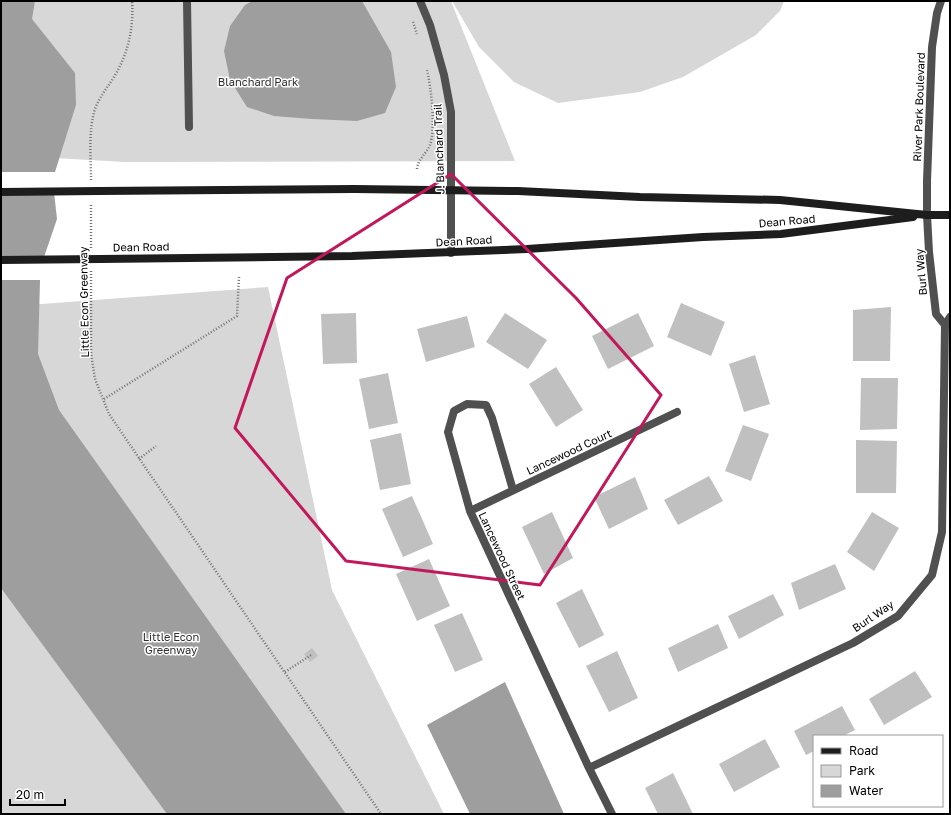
<svg xmlns="http://www.w3.org/2000/svg" width="951" height="815" font-family="'Golos Text',sans-serif">
<style>
.green{fill:#d7d7d7}
.water{fill:#9e9e9e}
.building{fill:#c0c0c0}
.lines{fill:none;stroke-linecap:round;stroke-linejoin:round}
.path{stroke:#727272;stroke-width:2.5;stroke-dasharray:1 2;stroke-linecap:butt}
.lane{stroke:#505050;stroke-width:8}
.street{stroke:#505050;stroke-width:8}
.secondary{stroke:#1d1d1d;stroke-width:8}
.secondary-bridge{stroke:#1d1d1d;stroke-width:8}
.marked{fill:none;stroke:#c2185b;stroke-width:3;stroke-linejoin:round}
.labels{text-anchor:middle;stroke-width:3;stroke-linejoin:round;paint-order:stroke}
.park-label{font-size:11px;fill:#2e2e2e;stroke:#fff}
.street-label{font-size:11px;fill:#000;stroke:#fff}
</style>
<rect width="100%" height="100%" fill="#fff"/>
<path class="green" d="M1,1H451L515,161L125,162L1,155Z
M452,1H784L780,11L756,35L683,77L640,92L558,103L514,82L479,47Z
M268,287L332,590L444,814H1V307Z"/>
<path class="water" d="M1,1H35L32,19L75,73L76,105L55,172H1Z
M252,1H362L391,52L396,87L385,113L357,121L312,119L274,116L247,107L230,80L224,51L230,26L245,5Z
M1,192H54L57,219L43,260H1Z
M1,280H40L38,354L59,410L346,814H167L1,588Z
M505,682L564,814H470L427,725Z"/>
<path class="building" d="M681,303L725,322L711,356L667,337Z
M891,307L890,361H853V310Z
M356,313L357,363L323,364L321,314Z
M505,313L547,340L528,369L486,342Z
M638,313L654,346L608,369L592,336Z
M467,316L475,347L426,362L417,329Z
M755,355L770,404L744,412L729,364Z
M556,367L583,410L556,427L529,384Z
M388,373L398,423L369,429L359,379Z
M861,378H898L897,429L860,430Z
M743,425L769,434L751,481L725,471Z
M401,433L411,484L380,490L370,440Z
M856,440L897,441L896,493H856Z
M709,476L723,501L678,525L664,500Z
M635,477L648,509L609,529L594,497Z
M412,496L433,544L403,557L382,509Z
M552,512L573,558L544,574L522,527Z
M872,512L899,528L874,571L847,552Z
M429,559L450,606L417,621L396,574Z
M835,564L846,589L799,610L791,583Z
M582,589L604,635L579,648L556,603Z
M773,594L784,615L739,639L728,616Z
M462,613L483,660L455,672L434,625Z
M718,624L728,648L678,672L668,648Z
M312,648L318,656L310,662L304,654Z
M617,651L638,698L609,712L586,666Z
M915,671L932,697L884,725L869,699Z
M842,706L855,730L843,736H814V751L806,755L794,731Z
M765,739L780,767L734,792L719,764Z
M673,773L693,814H658L645,788Z"/>
<g class="lines">
<path class="path" d="M413,22L417,34
M417,169C418,159 426,154 430,145C436,128 431,87 427,70
M91,180C91,157 88,131 95,109C99,98 107,88 114,77C128,54 134,28 132,1
M91,248V203
M91,271V353L95,379L109,414L381,814
M104,399L237,316L239,277
M139,459L156,446
M285,672L311,655"/>
<path class="lane" d="M187,1L189,127"/>
<path class="street" d="M420,1L430,25L444,75L451,112V253
M941,1L937,13L932,47L927,181V215L929,252L936,314L945,325
M513,490L492,418L486,405L467,404L454,411L448,432L470,511L589,768L612,814
M470,511L677,412
M589,768L853,643L898,616L932,575L942,532L945,325L950,317"/>
<path class="secondary" d="M99,191L354,189L518,191L640,197L780,200L927,215H950
M100,259L352,256L527,249L703,237L781,234L913,217"/>
<path class="secondary-bridge" d="M1,192L99,191
M1,260L100,259"/>
</g>
<path class="marked" d="M451,174L576,298L661,395L540,585L346,561L235,428L287,278Z"/>
<g class="labels">
<g class="park-label">
<text x="258" y="86">Blanchard Park</text>
<text x="171" y="641">Little Econ<tspan x="171" dy="13">Greenway</tspan></text>
</g>
<g class="street-label">
<text transform="translate(919 107) rotate(-88)" y="4">River Park Boulevard</text>
<text transform="translate(439 149) rotate(-92)" y="4">J. Blanchard Trail</text>
<text transform="translate(787 221) rotate(-5)" y="4">Dean Road</text>
<text transform="translate(464 241) rotate(-3)" y="4">Dean Road</text>
<text transform="translate(141 247) rotate(-1)" y="4">Dean Road</text>
<text transform="translate(921 272) rotate(-95)" y="4">Burl Way</text>
<text transform="translate(84 302) rotate(-91)" y="4">Little Econ Greenway</text>
<text transform="translate(569 452) rotate(-25)" y="4">Lancewood Court</text>
<text transform="translate(502 556) rotate(65)" y="4">Lancewood Street</text>
<text transform="translate(873 616) rotate(-34)" y="4">Burl Way</text>
</g>
</g>
<rect width="951" height="815" fill="none" stroke="#000000" stroke-width="4"/>
<rect x="813" y="735" width="130" height="72" fill="#ffffff" stroke="#999999"/>
<rect x="821" y="748" width="20" height="6" fill="#1d1d1d" stroke="#999999"/>
<text x="849" y="755" font-size="12" fill="#000000">Road</text>
<rect x="821" y="765" width="20" height="12" fill="#d7d7d7" stroke="#999999"/>
<text x="849" y="775" font-size="12" fill="#000000">Park</text>
<rect x="821" y="785" width="20" height="12" fill="#9e9e9e" stroke="#999999"/>
<text x="849" y="795" font-size="12" fill="#000000">Water</text>
<path d="M10 799v6h55v-6" fill="none" stroke="#000000" stroke-width="2"/>
<text x="16" y="799" font-size="12" fill="#000000" stroke="#ffffff" stroke-width="3" paint-order="stroke">20 m</text>
</svg>
